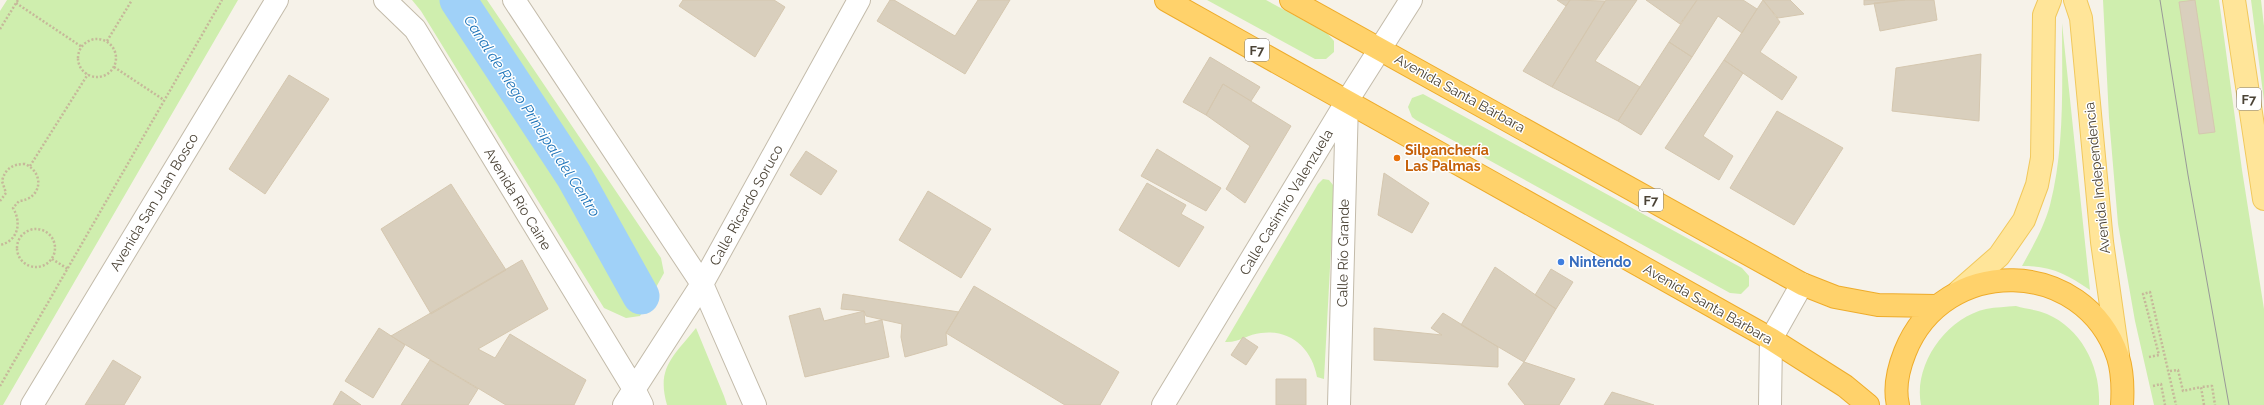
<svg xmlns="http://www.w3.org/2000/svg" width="2264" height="405" font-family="Raleway,sans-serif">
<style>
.green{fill:#cfeeae}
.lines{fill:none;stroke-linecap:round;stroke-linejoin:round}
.canal{stroke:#a0d1f8;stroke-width:37}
.building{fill:#d9cfbd;stroke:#d5c7af}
.minor-casing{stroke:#c3bbaa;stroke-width:24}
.major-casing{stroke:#f1c85c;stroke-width:24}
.highway-casing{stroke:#eeac2b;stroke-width:24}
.path{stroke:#c6b89a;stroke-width:2.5;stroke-dasharray:2 2;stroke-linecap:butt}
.minor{stroke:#fff;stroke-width:22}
.major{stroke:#ffe599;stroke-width:22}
.highway{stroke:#ffd26b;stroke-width:22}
.tram{stroke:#989898;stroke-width:1}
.food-dot{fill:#e8710a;stroke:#fff;stroke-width:1.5}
.shop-dot{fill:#3f7fe0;stroke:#fff;stroke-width:1.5}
.labels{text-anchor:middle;stroke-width:3;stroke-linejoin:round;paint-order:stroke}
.shield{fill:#fff;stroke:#817b72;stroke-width:1}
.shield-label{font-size:13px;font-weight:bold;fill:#4b4336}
.street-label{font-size:14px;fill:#4b4336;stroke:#fff}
.food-label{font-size:14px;font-weight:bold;fill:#c56008;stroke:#fff;text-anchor:start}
.shop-label{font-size:14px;font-weight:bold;fill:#366cbe;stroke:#fff;text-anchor:start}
.water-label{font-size:15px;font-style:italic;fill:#2176ba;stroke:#fff}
</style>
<rect width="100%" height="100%" fill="#f6f2e9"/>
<path class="green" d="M7,0H238L3,405H0V11Z
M412,0H487L661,258L664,273L640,316L626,318L604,308L421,11Z
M1207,0H1266L1327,33L1334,41V52L1326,59H1315Z
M2103,0H2219L2242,170L2264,309V405H2154L2135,321L2118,224L2109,118Z
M2251,0H2261L2264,26V101Z
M2062,23L2090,290C2066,274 2052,266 2022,266C2033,246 2044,227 2050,205C2065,147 2062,83 2062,23Z
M1423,94L1742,268L1749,276V286L1741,294L1730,293L1416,120L1412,117L1408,107L1412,98Z
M1323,179L1329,180L1333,185L1334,193L1324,379L1317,377C1312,349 1291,329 1261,333C1248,334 1239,343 1225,342L1318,184Z
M2016,306C2026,309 2038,310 2047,314C2082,329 2101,368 2099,405H1921C1913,365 1946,318 1986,309C1996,307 2006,307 2016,306Z
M696,328L724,396L727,405H667C656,367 674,356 696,328Z"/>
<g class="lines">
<path class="canal" d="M458,0L574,176L641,296"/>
</g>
<path class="building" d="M683,0H774L785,7L755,57L679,6Z
M890,0H894L955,36L978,0H1010L965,74L877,21Z
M1557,0H1570L1566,6Z
M1570,0L1605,1L1552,87L1523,71Z
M1606,0H1637L1595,61L1640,87L1618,121L1552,87Z
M1646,0H1697L1680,24Z
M1697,0H1743L1757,9L1742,33L1718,16L1692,57L1669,42Z
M1763,0H1790L1804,14L1778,18Z
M1763,0L1780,22L1760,52L1797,77L1782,100L1724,60Z
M1864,0H1905L1864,5Z
M1903,0H1934L1937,20L1880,31L1874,3Z
M2195,0L2215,132L2199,134L2179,2Z
M1669,42L1692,57L1641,135L1618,121Z
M1981,54L1979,121L1892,111L1896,68Z
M1210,57L1260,87L1251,101L1223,84L1206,115L1183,102Z
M1724,60L1743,73L1703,136L1733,156L1719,180L1665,148Z
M289,75L329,99L265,194L229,169Z
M1223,84L1291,126L1245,203L1226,189L1250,146L1206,115Z
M1777,111L1843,148L1794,225L1730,188Z
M1157,149L1221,188L1206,211L1141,176Z
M806,151L837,171L821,195L790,175Z
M1384,173L1429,203L1412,233L1378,215Z
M1147,183L1186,205L1181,214L1204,227L1179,267L1119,230Z
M451,184L506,270L431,314L381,229Z
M928,191L991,229L961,278L899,240Z
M522,260L548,309L478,349L495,358L510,334L586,380L574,405H506L391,336Z
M1495,267L1556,309L1524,362L1461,325Z
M1551,269L1573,282L1556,309L1535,295Z
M974,286L1119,372L1100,405H1065L946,333Z
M843,294L959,312L946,333L947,345L905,357L901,337L902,324L866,316L864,311L841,309Z
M820,308L824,321L864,311L865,324L882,320L889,357L805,377L789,316Z
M1443,313L1498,347V367L1374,360V328L1442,335L1431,328Z
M379,328L405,345L373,398L345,381Z
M1243,337L1258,347L1246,365L1231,355Z
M113,360L141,377L124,405H85Z
M430,360L478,389L468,405H401Z
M1524,362L1575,379L1559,405H1525L1508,384Z
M1276,379H1306V405H1276Z
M341,391L361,405H333Z
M1612,392L1654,405H1604Z"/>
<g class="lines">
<defs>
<path id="minor" d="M385,0L415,29L634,389L642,405
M514,0L702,284L755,405
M32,405L277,0
M624,405L702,284L859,0
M1163,405L1347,101L1411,0
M1339,405L1347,102
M1770,405L1771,339L1802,284"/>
<path id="major" d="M2075,0L2081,18L2102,242L2118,355
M2234,0L2264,199
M1959,291L1999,256L2024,220L2037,185L2042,158L2044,15L2050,0"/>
<path id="highway" d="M1166,0L1771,339L1845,386L1868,405
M1291,0L1802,284L1835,297L1878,305L1936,306
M1898,405C1894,388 1899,367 1905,352C1944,254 2084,257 2118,357C2123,373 2123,389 2122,405"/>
</defs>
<use href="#minor" class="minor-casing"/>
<use href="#major" class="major-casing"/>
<use href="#highway" class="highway-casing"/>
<path class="path" d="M16,3L82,47
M0,29L18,0
M78 58a19 19 0 1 1 38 0a19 19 0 1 1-38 0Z
M107,41L132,0
M114,67L164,100
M30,166L88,74
M0,201L6,193L2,181C5,169 12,164 25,164C45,173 42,199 19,201L13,208C22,223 18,241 0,245
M17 248a19 19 0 1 1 38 0a19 19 0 1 1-38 0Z
M52,259L68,269
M2149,357L2159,355L2143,294L2150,292L2176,405
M2170,371L2178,370L2183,391L2201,387
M0,386L222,0
M2153,386L2161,384L2165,405
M2204,405L2201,387L2212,386L2215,405"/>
<use href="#minor" class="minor"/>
<use href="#major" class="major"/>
<use href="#highway" class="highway"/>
<path class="tram" d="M2160,0L2188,175L2229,405"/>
</g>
<circle class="food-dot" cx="1397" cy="158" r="4"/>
<circle class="shop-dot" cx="1561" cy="262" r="4"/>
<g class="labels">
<g class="shield">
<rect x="1245" y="39" width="24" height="22" rx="3"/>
<rect x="2237" y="88" width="24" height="22" rx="3"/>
<rect x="1639" y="189" width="24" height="22" rx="3"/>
</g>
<g class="shield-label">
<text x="1257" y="55">F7</text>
<text x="2249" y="104">F7</text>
<text x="1651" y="205">F7</text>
</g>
<g class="street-label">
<text transform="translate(1460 93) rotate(29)" y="5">Avenida Santa Bárbara</text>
<text transform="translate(2097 178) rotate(-96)" y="5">Avenida Independencia</text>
<text transform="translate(518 199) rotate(59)" y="5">Avenida Río Caine</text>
<text transform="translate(154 202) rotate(-59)" y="5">Avenida San Juan Bosco</text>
<text transform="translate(1286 202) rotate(-59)" y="5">Calle Casimiro Valenzuela</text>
<text transform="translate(746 205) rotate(-61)" y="5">Calle Ricardo Soruco</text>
<text transform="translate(1343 253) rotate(-89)" y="5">Calle Río Grande</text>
<text transform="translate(1708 304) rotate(30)" y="5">Avenida Santa Bárbara</text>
</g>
<g class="food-label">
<text x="1405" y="155">Silpanchería<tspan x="1405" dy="16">Las Palmas</tspan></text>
</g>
<g class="shop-label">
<text x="1569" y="267">Nintendo</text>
</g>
<g class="water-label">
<text transform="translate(532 116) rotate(57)" y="5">Canal de Riego Principal del Centro</text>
</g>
</g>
</svg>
